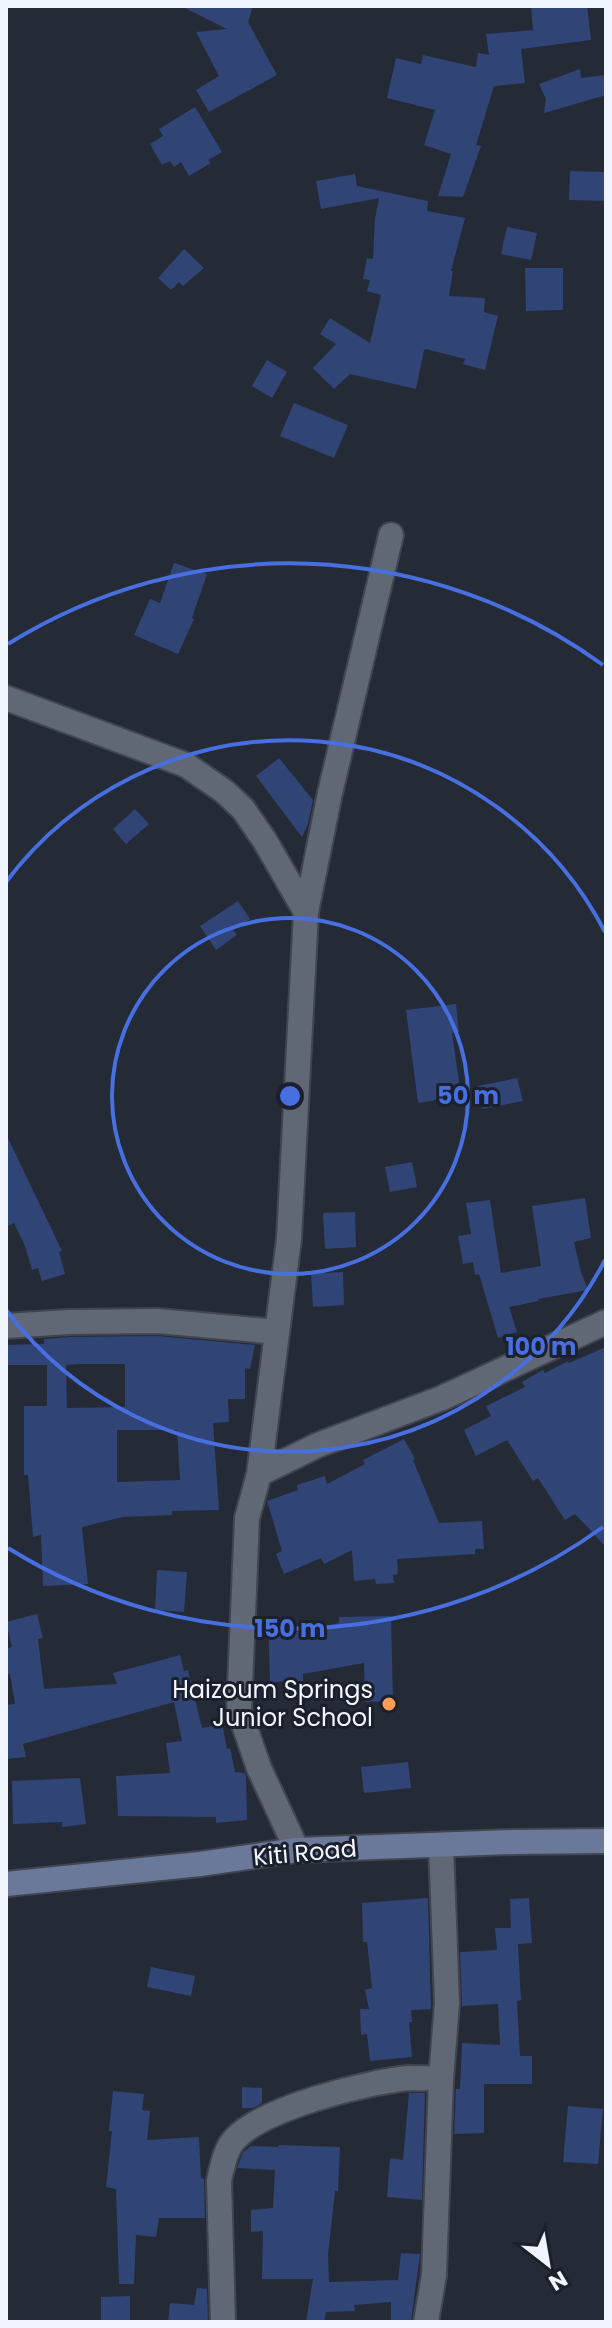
<svg xmlns="http://www.w3.org/2000/svg" width="612" height="2328" font-family="Poppins,sans-serif">
<style>
.building{fill:#304475;fill-rule:evenodd}
.lines{fill:none;stroke-linecap:round;stroke-linejoin:round}
.street-casing{stroke:#40454f;stroke-width:28}
.secondary-casing{stroke:#40454f;stroke-width:28}
.street{stroke:#606775;stroke-width:24}
.secondary{stroke:#6a7899;stroke-width:24}
.ring{fill:none;stroke:#476fe0;stroke-width:4}
.poi-dot{fill:#fc9d54;stroke:#1b202c;stroke-width:3}
.labels{text-anchor:middle;stroke-width:6;stroke-linejoin:round;paint-order:stroke}
.poi-label{font-size:24px;fill:#f1f5fe;stroke:#1b202c;text-anchor:end}
.street-label{font-size:24px;fill:#f1f5fe;stroke:#1b202c}
.centre{fill:#476fe0;stroke:#1b202c;stroke-width:4}
.ring-label{font-size:24px;text-anchor:middle;font-weight:bold;fill:#476fe0;stroke:#1b202c;stroke-width:6;stroke-linejoin:round;paint-order:stroke}
</style>
<rect width="100%" height="100%" fill="#252a37"/>
<path class="building" d="M181,6H253L248,22L277,75L209,112L196,90L219,76L196,32L227,29Z
M531,6H587L591,40L521,49L525,83L494,86L476,145L481,146L463,197L438,196L451,154L424,145L435,110L387,98L396,58L421,64L423,55L476,67L478,53L489,55L486,34L533,30Z
M580,69L581,78L606,75V95L544,113L546,99L539,84Z
M195,107L222,152L208,160L211,163L189,176L181,162L174,167L170,161L162,165L150,144L163,136L159,129Z
M570,171L606,172V201L569,200Z
M355,174L357,186L428,201L427,211L465,218L451,271H453L449,296L485,298L484,312L498,316L485,370L463,364L465,359L426,349L424,350L416,389L350,374L334,389L313,368L336,344L320,334L330,318L370,343L381,295L367,291L370,280L363,279L367,258L373,259L375,219L379,198L321,209L316,181Z
M507,227L537,233L531,260L501,254Z
M184,249L204,268L183,286L179,282L171,290L158,278Z
M525,268H563V310L526,311Z
M267,360L287,372L272,398L252,386Z
M294,403L348,425L334,458L280,436Z
M174,563L207,574L192,618L194,619L178,654L134,635L150,599L160,603Z
M279,758L313,800L308,824L302,837L256,776Z
M135,809L149,824L126,844L113,829Z
M238,901L250,919L233,930L237,935L216,950L200,926Z
M456,1004L459,1032L452,1033L461,1096L418,1103L406,1010Z
M517,1078L523,1101L483,1109L478,1086Z
M6,1134L62,1251L59,1252L65,1274L42,1281L38,1268L32,1270L25,1246L14,1223L6,1227Z
M412,1162L417,1187L390,1192L385,1167Z
M585,1198L591,1238L574,1242L581,1272L588,1290L538,1299L539,1301L509,1307L517,1332L498,1338L479,1274L475,1275L473,1262L463,1264L458,1236L471,1234L466,1203L490,1200L501,1273L541,1266L532,1206Z
M355,1212L356,1247L325,1249L323,1213Z
M343,1272L344,1305L313,1307L311,1274Z
M157,1336L255,1345L250,1369L245,1368V1399H228L229,1422L213,1423L219,1510L172,1511V1515L123,1517L82,1527L88,1584L43,1586L41,1535L33,1537L28,1475H24V1406H47V1365H6V1345L44,1344V1339L70,1337ZM78,1364H125V1407L67,1408L66,1365ZM117,1430H177L180,1480L117,1482Z
M606,1347V1547L575,1514L565,1520L538,1478L533,1481L507,1440L476,1456L464,1430L491,1416L486,1406L525,1387L522,1382L543,1370L545,1373L568,1361L569,1363Z
M404,1439L415,1459L413,1460L439,1523L482,1521L484,1549H475V1554L397,1559L398,1574L393,1575L394,1583L376,1584L375,1579L354,1581L352,1550L324,1564L321,1558L284,1574L276,1554L282,1551L267,1501L298,1490L297,1485L325,1476L327,1484L365,1464L363,1460Z
M157,1570L187,1572L184,1612L155,1610Z
M37,1614L43,1638L38,1639L44,1689L117,1684L113,1673L180,1655L184,1671L188,1670L202,1728L222,1724L227,1749L230,1748L235,1772L245,1773L246,1776L247,1820L216,1823V1817L118,1816L116,1776L170,1773L166,1743L182,1741L174,1702L23,1744L26,1757L6,1759V1705L15,1704L10,1674L6,1675V1649L12,1647L6,1622Z
M391,1616L393,1701L365,1702L364,1663L303,1674V1681L270,1682L268,1619H288L289,1633L339,1623V1617Z
M408,1762L411,1788L364,1793L361,1767Z
M80,1778L86,1824L62,1827V1822L13,1824L12,1781Z
M428,1898L431,2009L411,2010L412,2022H409L412,2057L370,2061L367,2034L361,2035L360,2009H369L365,1990L372,1988L367,1942H363L362,1903Z
M529,1898L532,1943L518,1944L521,2000L517,2001L520,2056H532V2084H484V2133L454,2134L456,2089H460L462,2043L500,2045L498,2004L462,2006L460,1952L497,1950L495,1928H511L510,1899Z
M151,1967L195,1976L191,1996L147,1987Z
M242,2087L262,2088V2103L253,2108H242Z
M113,2091L144,2094L142,2110L150,2111L147,2140L199,2137L201,2178L204,2179L205,2218H159L156,2237L136,2235L134,2284H119L116,2189L106,2187L112,2131H109Z
M409,2093H425L422,2200L387,2197L390,2158L403,2160Z
M568,2106L603,2109L598,2164L563,2162Z
M279,2145L340,2147L338,2191H335L328,2254L329,2282L398,2280L401,2253L420,2254L411,2322H391V2302L354,2305L355,2311L326,2312L324,2322H306L313,2279H262L263,2231L251,2232V2210L273,2208L275,2170L237,2168L243,2152L251,2146L278,2147Z
M197,2288L207,2289L208,2322H168L170,2303L194,2305Z
M130,2296V2322H101V2297Z"/>
<g class="lines">
<defs>
<path id="street" d="M6,698L186,765L225,792L243,809L265,841L306,912
M6,1326L69,1322L158,1321L277,1332
M259,1474L318,1445L442,1398L606,1322
M297,1850L259,1768L239,1710L247,1518L259,1474L289,1239L306,912L330,793L391,535
M223,2322L219,2181C222,2168 225,2150 234,2140C262,2108 367,2082 409,2078C420,2078 430,2078 441,2079L447,2003L441,1845
M426,2322L434,2275L441,2079"/>
<path id="secondary" d="M6,1884L200,1864L297,1850L513,1842L606,1841"/>
</defs>
<use href="#street" class="street-casing"/>
<use href="#secondary" class="secondary-casing"/>
<use href="#street" class="street"/>
<use href="#secondary" class="secondary"/>
</g>
<g class="ring">
<circle cx="290" cy="1096" r="178"/>
<path d="M605 1260A355 355 0 0 1 6 1310M6 882A355 355 0 0 1 605 932"/>
<path d="M603 1527A533 533 0 0 1 8 1548M8 644A533 533 0 0 1 603 665"/>
</g>
<circle class="poi-dot" cx="389" cy="1704" r="8"/>
<g class="labels">
<g class="poi-label">
<text x="373" y="1698">Haizoum Springs<tspan x="373" dy="28">Junior School</tspan></text>
</g>
<g class="street-label">
<text transform="translate(305 1853) rotate(-5)" y="8">Kiti Road</text>
</g>
</g>
<circle cx="290" cy="1096" r="12" class="centre"/>
<g class="ring-label">
<text x="468" y="1104">50 m</text>
<text x="541" y="1355">100 m</text>
<text x="290" y="1637">150 m</text>
</g>
<rect width="612" height="2328" fill="none" stroke="#f1f5fe" stroke-width="16"/>
<g transform="translate(548 2264) rotate(149)" stroke="#1b202c" stroke-width="6" paint-order="stroke">
<path d="M0-6L14 30L0 20L-14 30Z" fill="#f1f5fe"/>
<text y="-12" font-size="22" font-weight="bold" text-anchor="middle" fill="#f1f5fe">N</text>
</g>
</svg>
